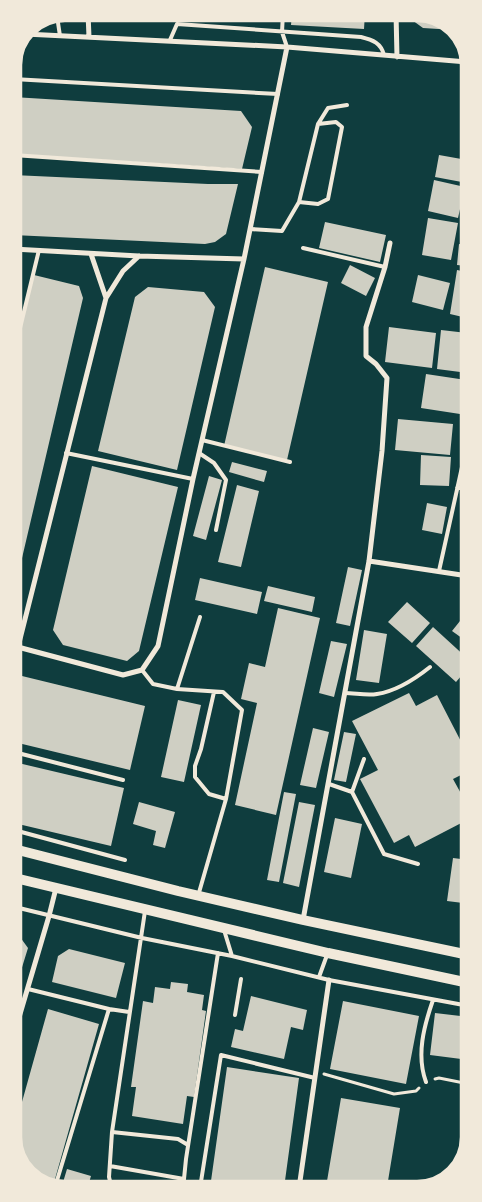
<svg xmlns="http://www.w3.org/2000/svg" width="482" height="1202" font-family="'Roboto Serif',serif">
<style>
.building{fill:#cfcfc3}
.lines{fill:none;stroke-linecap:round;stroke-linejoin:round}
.path{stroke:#f1e9da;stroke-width:3}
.service{stroke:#f1e9da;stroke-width:4}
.minor{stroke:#f1e9da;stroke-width:5}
.secondary{stroke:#f1e9da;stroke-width:10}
.rim{fill:none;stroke:#f1e9da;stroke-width:2.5}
</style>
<rect width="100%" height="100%" fill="#0f3d3e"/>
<path class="building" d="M114,13H169V17L117,15Z
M198,13H262V20L198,17Z
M292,13H365L364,29L291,25Z
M413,13H421L449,24L454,30L423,28L412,20Z
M13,97L241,111L252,127L242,169L13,154Z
M439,155L467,160V183L435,177Z
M13,175L208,184H238L226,234L215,242L205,244L13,235Z
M434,180L465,187L458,218L428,211Z
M428,218L458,223L451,260L422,255Z
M325,222L386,235L380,262L319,248Z
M459,244L467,245V266L457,265Z
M350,265L375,278L366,296L341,283Z
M265,267L328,282L287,460L224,446Z
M457,270L467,272V318L450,314Z
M34,275L79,286L83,298L15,588L13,362Z
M418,275L450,283L443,310L412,302Z
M13,282H17L14,294H13Z
M148,287L204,292L215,307L177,470L98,451L135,297Z
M389,327L436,333L432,368L385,362Z
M441,330L467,333L468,373L437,369Z
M426,374L466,380L460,414L421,408Z
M398,419L453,424L450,455L395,450Z
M421,455L451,457L449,486L420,485Z
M232,462L267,471L264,482L229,472Z
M92,466L178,487L139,651L127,661L63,645L53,630Z
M209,476L222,480L206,540L193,536Z
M237,485L259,491L241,567L218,562Z
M427,503L447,507L442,534L422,530Z
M348,567L362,570L350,626L336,623Z
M200,578L262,592L257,614L195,600Z
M268,586L315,597L312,612L264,601Z
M407,602L430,623L412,643L388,622Z
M278,608L320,618L276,815L235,805L257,703L241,699L249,663L265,667Z
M468,611V638L466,641L452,631Z
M433,627L468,659V668L456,682L416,646Z
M364,630L387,634L379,683L356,680Z
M331,641L347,644L334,697L319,693Z
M22,676L145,706L130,770L14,742V707Z
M409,693L416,706L437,695L469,757V771L453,779L469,808V819L415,847L409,835L394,843L360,779L378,770L352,721Z
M178,700L201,705L184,782L161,777Z
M313,728L329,732L316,788L300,785Z
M344,732L356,734L346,782L334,780Z
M14,762L124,788L111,846L14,823Z
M284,792L296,794L279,882L267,880Z
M139,802L175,812L165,848L153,845L156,831L133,824Z
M299,802L315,805L299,887L283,883Z
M335,818L362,824L351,878L324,872Z
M453,858L469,860L463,903L447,901Z
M15,935L20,937L28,948L15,990Z
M69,949L125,963L116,998L52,982L58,956Z
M171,982L188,984L187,992L204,995L202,1010L206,1011L194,1097L187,1096L183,1124L132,1116L136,1087H131L143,1001L153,1003L155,987L170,989Z
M251,996L307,1010L303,1030L291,1027L284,1059L231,1047L235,1029L243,1031Z
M343,1001L419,1016L406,1084L330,1069Z
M48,1009L99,1024L53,1186L33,1178L15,1153V1127Z
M435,1013L469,1017V1060L430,1055Z
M227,1067L299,1078L284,1188H210Z
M341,1098L400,1108L387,1187H326Z
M67,1169L91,1176L87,1189H61Z"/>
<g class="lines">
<path class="path" d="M324,1074L394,1094L416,1091L419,1088
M435,1079L439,1078L469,1084"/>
<path class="service" d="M283,13L282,32L287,47
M57,16L60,36
M170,40L177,24L361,37C373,40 381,43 384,55
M13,79L278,94
M13,155L262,172
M299,202L318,204L328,199L342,127L336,122L318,124
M250,229L282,231L299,202L318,124L328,108L347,105
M303,248L385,267
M13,357L39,250
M202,440L290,462
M66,453L193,479
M199,453L214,463L226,480L216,530
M457,488H468
M439,571L468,440
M14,662L18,647
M142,670L153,684L177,689L223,692L242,710L226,799L198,896
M177,689L200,617
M214,692L201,749L195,766V777L209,794L226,799
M345,693C355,693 367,696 377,694C397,691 415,679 430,667
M14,752L123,780
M329,784L352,792L384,854L418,864
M352,792L364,759
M14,830L125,860
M15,907L142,938L232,956L329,980L469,1006
M224,930L232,956
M319,977L327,955
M28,989L109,1009L129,1012
M235,1015L241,979
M426,1082C416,1055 424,1026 433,1000
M112,1132L178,1139L188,1145
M110,1166L184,1179
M55,1187L109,1009
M200,1188L221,1055L315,1078
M112,1189L109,1177L112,1132L145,911
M183,1189L186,1159L218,953"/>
<path class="minor" d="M88,13L89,37
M396,13L397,57
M25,34L287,47L467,62
M13,249L139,256L244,259
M106,298L123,271L139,256
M369,561L468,576
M14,646L123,675L142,670L158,646L193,479L244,259L287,47
M18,647L106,298L91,254
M303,920L369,561L382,451L387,378L376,364L366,356V327L385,267L390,243
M15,1031L49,916L56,888
M299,1188L329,980"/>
<path class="secondary" d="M14,849L178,891L303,920L469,955
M15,878L328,953L469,983"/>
</g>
<path d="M0 0H482V1202H0ZM65 21H417A44 44 0 0 1 461 65V1137A44 44 0 0 1 417 1181H65A44 44 0 0 1 21 1137V65A44 44 0 0 1 65 21Z" fill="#f1e9da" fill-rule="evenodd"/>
<path class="rim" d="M65 21H417A44 44 0 0 1 461 65V1137A44 44 0 0 1 417 1181H65A44 44 0 0 1 21 1137V65A44 44 0 0 1 65 21Z"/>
</svg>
